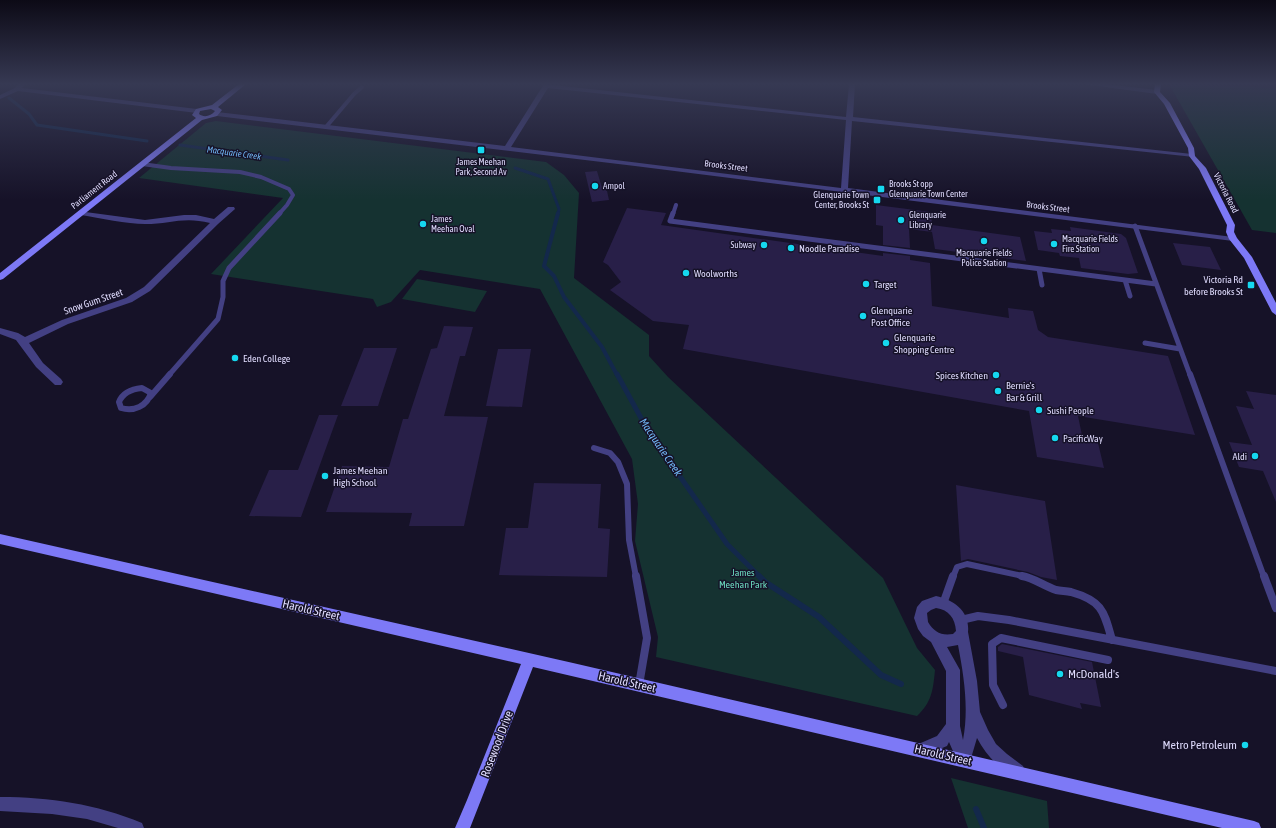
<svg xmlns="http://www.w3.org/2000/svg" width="1276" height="828" font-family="'Asap Condensed',sans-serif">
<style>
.green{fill:#153231}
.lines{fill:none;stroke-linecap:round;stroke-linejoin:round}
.stream-far3{stroke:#13284b;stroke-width:3}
.stream-far2{stroke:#13284b;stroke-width:4}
.stream-far1{stroke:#13284b;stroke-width:5}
.stream{stroke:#13284b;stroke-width:6}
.building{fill:#281f48}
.lane-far3{stroke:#434083;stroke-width:4}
.lane-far2{stroke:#434083;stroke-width:5}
.lane-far1{stroke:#434083;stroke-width:6}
.lane{stroke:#434083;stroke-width:8}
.street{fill:#434083;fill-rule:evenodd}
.secondary{fill:#7d79f6;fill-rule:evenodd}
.poi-dot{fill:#15d8ef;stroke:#161228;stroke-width:1.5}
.labels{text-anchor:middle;stroke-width:3;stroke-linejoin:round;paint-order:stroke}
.far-water-label{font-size:9px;font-style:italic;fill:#71b7f5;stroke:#161228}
.far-poi-label{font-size:9px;fill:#dfdbfd;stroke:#161228;text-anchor:start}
.far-street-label{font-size:9px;fill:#dfdbfd;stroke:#161228}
.poi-label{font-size:10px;fill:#dfdbfd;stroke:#161228;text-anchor:start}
.street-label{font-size:10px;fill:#dfdbfd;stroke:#161228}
.park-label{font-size:10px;fill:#6bd9be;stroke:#161228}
.water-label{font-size:11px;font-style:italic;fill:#71b7f5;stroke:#161228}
.near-street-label{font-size:12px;fill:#dfdbfd;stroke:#161228}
.near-poi-label{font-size:12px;fill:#dfdbfd;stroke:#161228;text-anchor:start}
</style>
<rect width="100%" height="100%" fill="#161228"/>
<path class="green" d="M1169,84L1276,88V233L1252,230Z
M216,121L546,162L564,175L579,193L574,278L649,335V356L668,377L883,578L917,648L935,670C933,690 932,702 917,716L656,657L658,637L635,541L638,504L632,459L540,289L420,270L391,302L377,307L373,299L211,274L283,198L139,178L206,123Z
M417,279L487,291L475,312L402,299Z
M951,778L1047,801L1049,828H968Z"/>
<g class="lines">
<path class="stream-far3" d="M9,98L29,114L37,125L147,141
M180,145L288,160
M515,168L548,179L559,209L558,214"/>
<path class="stream-far2" d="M558,213L544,266L554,276L564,297L602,347L617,375"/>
<path class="stream-far1" d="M617,374L647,429L727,544L760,577"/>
<path class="stream" d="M759,576L765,582L819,617L881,675L901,684
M976,809L984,828"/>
</g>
<path class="building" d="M597,171L602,188L607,191L609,200L592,202L585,172Z
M876,205L931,212L932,225L1020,237L1026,261L935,249L932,232L909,229L910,248L883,245V226L876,225Z
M627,208L666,213L661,225L883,256V253L910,256V260L930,263L932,306L1009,318L1008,308L1033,311L1038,330L1048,337L1168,356L1195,435L1078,416L1083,440L1098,443L1104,468L1037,457L1029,411L683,349L689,325L653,321L610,290L621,282L608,265L603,262Z
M1070,227L1121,234L1126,238L1138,273L1128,274L1081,268L1079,258L1060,256L1059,253L1038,250L1034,231L1052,233L1051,229L1071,231Z
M1173,243L1210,247L1221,270L1182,265Z
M444,326L473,327L465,356H460L444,416L488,417L464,526H409L412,513L326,512L342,466L389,467L403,419H408L431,349L437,348Z
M364,348H397L378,406H341Z
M498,349H531L522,407L486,406Z
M1246,391L1276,395V502L1263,471L1239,467L1229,442L1252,445L1236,406L1254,409Z
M319,415H338L301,517L249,516L269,470H298Z
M534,483L601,484L598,528L610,529L607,577L499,575L506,528H528Z
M956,485L1045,501L1057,580L1041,577L1028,572L968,559L961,561Z
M1002,644L1092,662L1101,707L1080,703L1082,709L1029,695L1023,657L998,651V647Z"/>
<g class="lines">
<path class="lane-far3" d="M326,127L354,94L362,87
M142,164L171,168L240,172L261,177L289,189L293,195L287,205L279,214
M673,214L676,205"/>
<path class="lane-far2" d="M673,213L670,221L1156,284
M1135,226L1190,375
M1039,269L1042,285
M1125,280L1130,296
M1145,343L1180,349
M169,375L218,319L223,297V281L229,268L280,213"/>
<path class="lane-far1" d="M1190,374L1264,577
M142,388L151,393C147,406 134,412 121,408L119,402C123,392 132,389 142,388Z
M150,397L170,374
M594,448L610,453L618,462L627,484L629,540L636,577
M953,577L957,567L967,564L1027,577"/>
<path class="lane" d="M636,576L647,638L639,685
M1022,576C1034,578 1044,586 1056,590C1061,591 1066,591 1071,592C1103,601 1104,612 1112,640
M1264,576L1276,608
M943,604L953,576
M961,620L978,616L1009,620L1276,671
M1003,705L993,685L992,644L1001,638L1108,660"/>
<path class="street" d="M18,84H25L22,88L197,109L200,111L197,113L18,91L0,99V95L15,88Z
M544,84L846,117L849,84H855L853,117L1192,154L1195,156L1194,157L852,121L848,188L1233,237L1237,239L1233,241L635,166L217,116L214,114L217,112L505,146ZM548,88L846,120L841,188L511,147Z
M1083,84H1106L1157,90L1160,92L1157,94Z
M228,207H234L235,209L218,224L150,291L132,302L68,324L29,343L43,363L61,379L63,382L61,385H55L36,367L16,340L0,334V328L18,333L25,337L62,320L126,298L144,287L210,223C184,216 170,224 145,224C127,224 100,218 81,215H78V211L145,220L184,215H196L214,219Z
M936,596C954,600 970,611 968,632L977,681L980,712L988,730L996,744L1007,754L1023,766L1025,771L1023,776L1018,778C1000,771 986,755 977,738L969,765L964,767L959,765L949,742L947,746L921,757L916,755L914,750L916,745L937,736L946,724V671L931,642L923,636L918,629L914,618L917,607L922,601ZM936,608C949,610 955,618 956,631L953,634C941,636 934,632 928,622L927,613L931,610ZM958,645C964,677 969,708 963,740L960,726V670L947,647Z
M0,797C50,797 96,804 142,823L144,828H118L87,819L52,814L0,811Z"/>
<path class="secondary" d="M239,84H246L218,107L222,110L217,116L202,120L3,279L0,280V273L196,118L192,115L196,109L212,105ZM211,109L215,111C211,116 204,118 199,114L200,111Z
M1155,84H1161L1160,92L1170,103L1194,148L1195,156L1206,168L1235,225L1234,232L1237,238L1252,257L1276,303V315L1272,312L1244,258L1229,239L1226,232L1227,225L1199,169L1189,156L1188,148L1164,104L1154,92Z
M0,534L573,663L1254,821L1259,823L1261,828H1222L533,667L470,828H455L467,800L521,664L0,544Z"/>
</g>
<linearGradient id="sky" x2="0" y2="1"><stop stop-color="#0c0a16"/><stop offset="0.42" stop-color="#363953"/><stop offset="1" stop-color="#363953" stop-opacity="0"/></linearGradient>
<rect width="1276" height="200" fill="url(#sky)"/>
<g class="poi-dot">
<rect x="477" y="146" width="8" height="8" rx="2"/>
<circle cx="595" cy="186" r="4"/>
<rect x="877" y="185" width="8" height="8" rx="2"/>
<rect x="873" y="196" width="8" height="8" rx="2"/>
<circle cx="901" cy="220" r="4"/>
<circle cx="423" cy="224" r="4"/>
<circle cx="984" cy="241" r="4"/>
<circle cx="1054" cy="244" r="4"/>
<circle cx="764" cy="245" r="4"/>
<circle cx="791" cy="248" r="4"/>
<circle cx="686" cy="273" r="4"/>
<circle cx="866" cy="284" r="4"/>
<rect x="1247" y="281" width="8" height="8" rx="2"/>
<circle cx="863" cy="316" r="4"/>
<circle cx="886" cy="343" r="4"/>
<circle cx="235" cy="358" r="4"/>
<circle cx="996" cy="375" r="4"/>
<circle cx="998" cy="391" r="4"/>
<circle cx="1039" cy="410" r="4"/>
<circle cx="1055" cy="438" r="4"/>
<circle cx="1255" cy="456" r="4"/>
<circle cx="325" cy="476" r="4"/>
<circle cx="1060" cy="674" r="4"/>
<circle cx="1245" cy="745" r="4"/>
</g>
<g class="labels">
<g class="far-water-label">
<text transform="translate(234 153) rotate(8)" y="3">Macquarie Creek</text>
</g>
<g class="far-poi-label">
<text x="481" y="165" text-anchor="middle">James Meehan<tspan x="481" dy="10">Park, Second Av</tspan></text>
<text x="889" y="187">Brooks St opp<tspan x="889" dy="10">Glenquarie Town Center</tspan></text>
<text x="603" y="189">Ampol</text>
<text x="869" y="198" text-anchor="end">Glenquarie Town<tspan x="869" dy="10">Center, Brooks St</tspan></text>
<text x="909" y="218">Glenquarie<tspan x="909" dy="10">Library</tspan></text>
<text x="431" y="222">James<tspan x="431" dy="10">Meehan Oval</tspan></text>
<text x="1062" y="242">Macquarie Fields<tspan x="1062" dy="10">Fire Station</tspan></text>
<text x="756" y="248" text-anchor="end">Subway</text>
<text x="984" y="256" text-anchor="middle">Macquarie Fields<tspan x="984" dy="10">Police Station</tspan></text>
</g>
<g class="far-street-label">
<text transform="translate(726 166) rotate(7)" y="3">Brooks Street</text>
<text transform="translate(94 190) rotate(-38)" y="3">Parliament Road</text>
<text transform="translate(1226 193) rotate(63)" y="3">Victoria Road</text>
<text transform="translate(1048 207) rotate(7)" y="3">Brooks Street</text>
</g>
<g class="poi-label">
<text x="799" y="252">Noodle Paradise</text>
<text x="694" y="277">Woolworths</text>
<text x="1243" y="283" text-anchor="end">Victoria Rd<tspan x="1243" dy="12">before Brooks St</tspan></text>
<text x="874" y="288">Target</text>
<text x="871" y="314">Glenquarie<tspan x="871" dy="12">Post Office</tspan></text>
<text x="894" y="341">Glenquarie<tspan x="894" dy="12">Shopping Centre</tspan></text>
<text x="243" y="362">Eden College</text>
<text x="988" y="379" text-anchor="end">Spices Kitchen</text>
<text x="1006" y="389">Bernie's<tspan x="1006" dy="12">Bar &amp; Grill</tspan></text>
<text x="1047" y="414">Sushi People</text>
<text x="1063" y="442">PacificWay</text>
<text x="1247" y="460" text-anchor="end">Aldi</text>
<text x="333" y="474">James Meehan<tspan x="333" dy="12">High School</tspan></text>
</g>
<g class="street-label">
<text transform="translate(93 301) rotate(-19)" y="4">Snow Gum Street</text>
</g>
<g class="park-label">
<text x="743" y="576">James<tspan x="743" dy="12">Meehan Park</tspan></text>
</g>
<g class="water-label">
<text transform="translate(661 447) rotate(56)" y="4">Macquarie Creek</text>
</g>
<g class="near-street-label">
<text transform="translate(311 610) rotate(13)" y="4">Harold Street</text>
<text transform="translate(627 682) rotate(13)" y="4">Harold Street</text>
<text transform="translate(497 744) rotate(-69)" y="4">Rosewood Drive</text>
<text transform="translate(943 755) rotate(13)" y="4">Harold Street</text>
</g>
<g class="near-poi-label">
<text x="1068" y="678">McDonald's</text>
<text x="1237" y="749" text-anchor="end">Metro Petroleum</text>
</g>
</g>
</svg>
